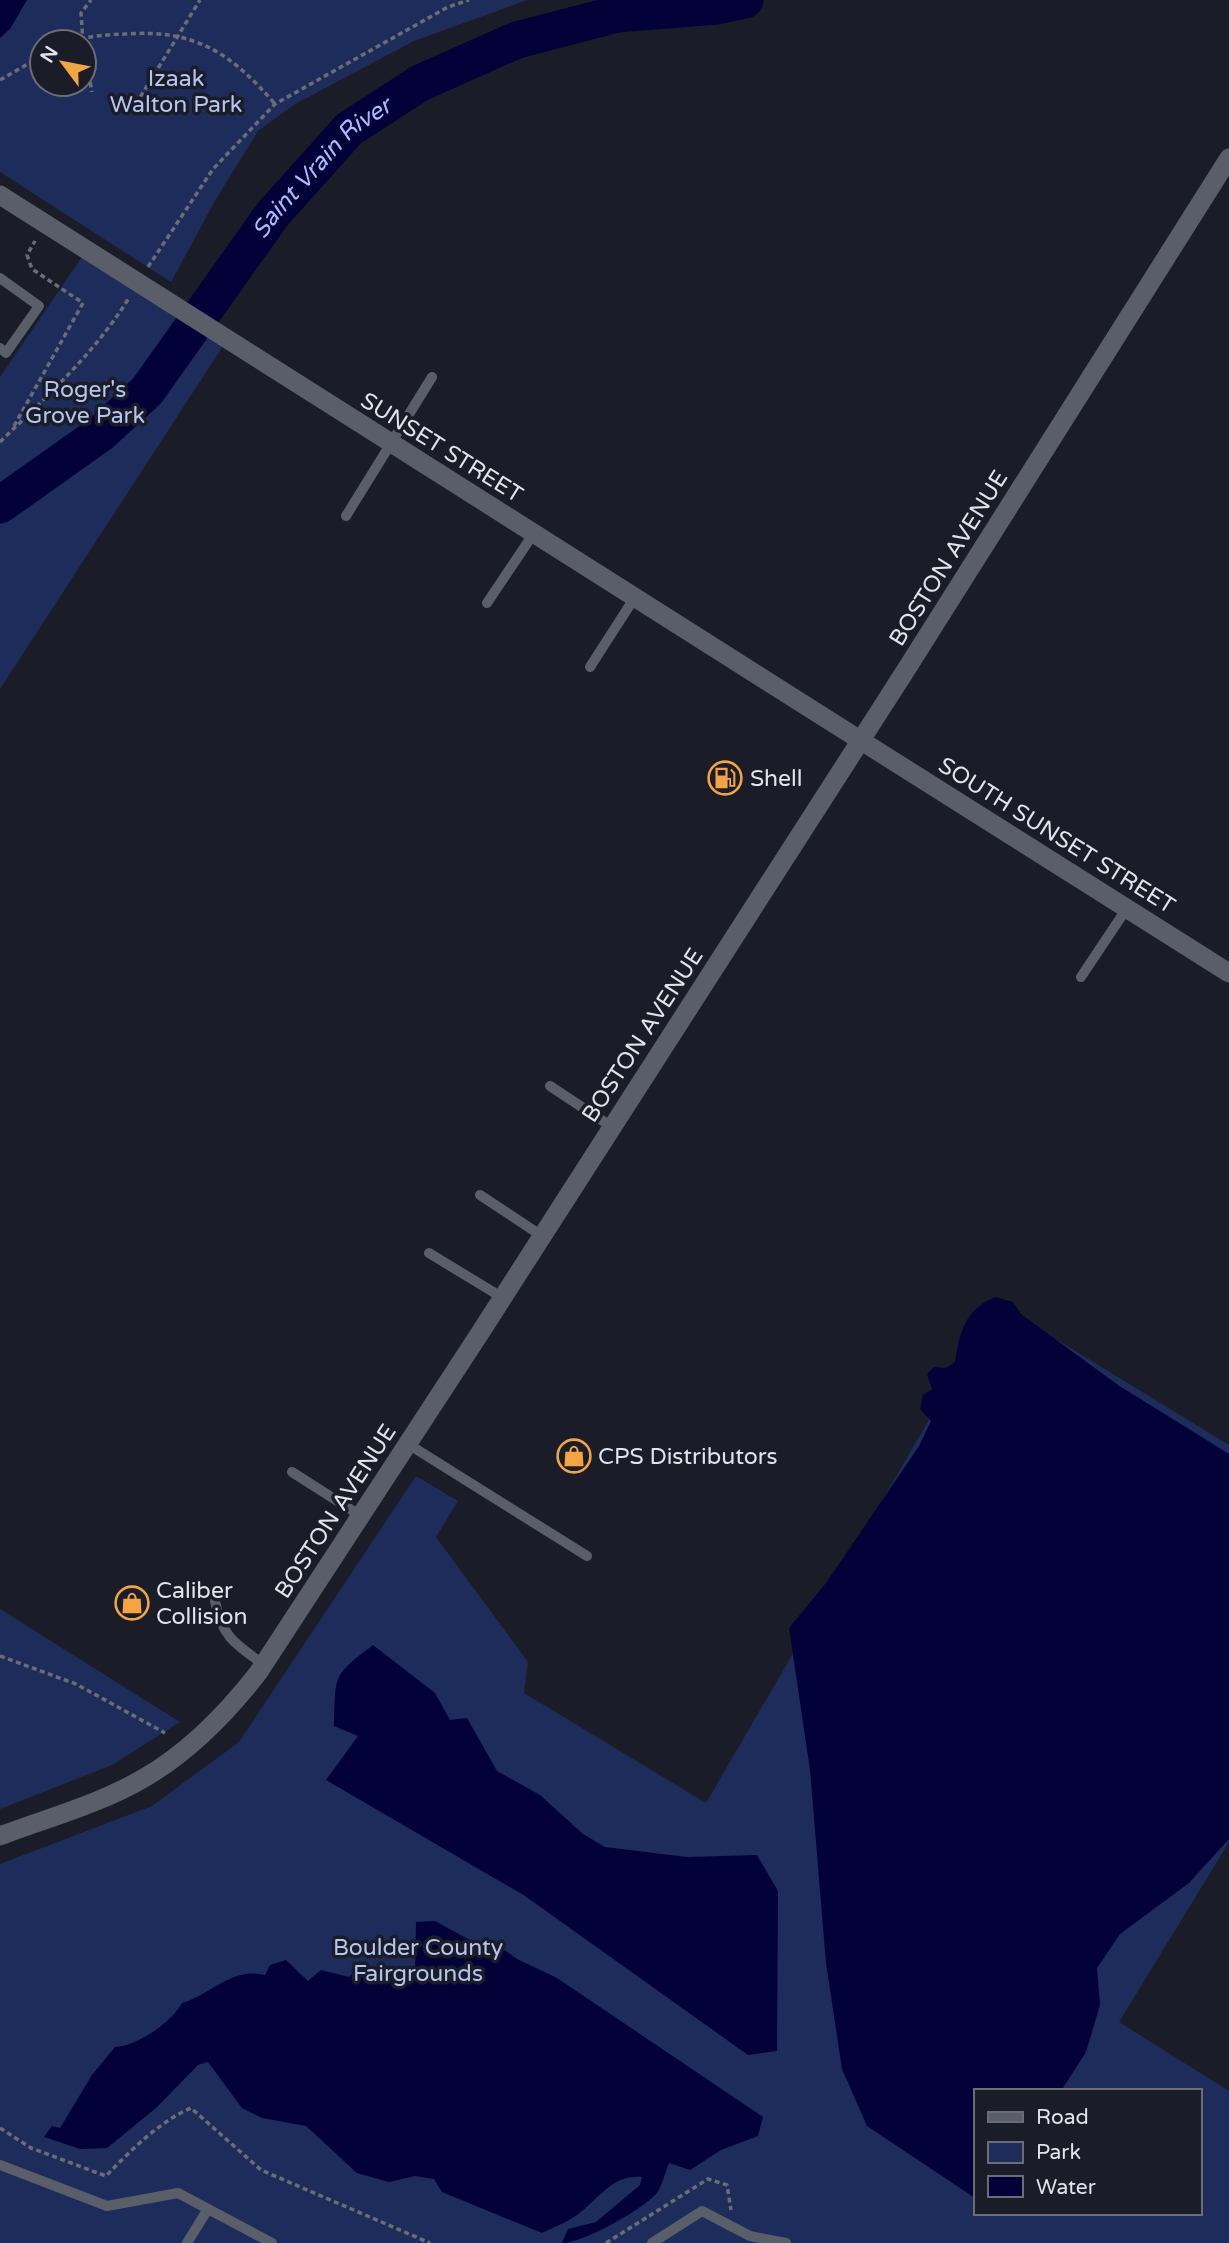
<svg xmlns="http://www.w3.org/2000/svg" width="1229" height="2243" font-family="'Varela Round',sans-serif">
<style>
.green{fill:#1e2c5b;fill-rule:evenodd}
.water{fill:#030238}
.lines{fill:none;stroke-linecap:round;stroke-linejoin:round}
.river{stroke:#030238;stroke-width:37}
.path{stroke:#6a6d76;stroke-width:3.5;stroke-dasharray:5 3.5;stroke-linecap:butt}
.service{stroke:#595e69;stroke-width:10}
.minor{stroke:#595e69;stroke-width:19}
.tertiary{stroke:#595e69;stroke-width:19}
.labels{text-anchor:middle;stroke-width:7;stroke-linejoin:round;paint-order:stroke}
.park-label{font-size:23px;fill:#b5c5ef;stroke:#1a1d27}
.street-label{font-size:23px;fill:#e2e4eb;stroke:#1a1d27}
.poi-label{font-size:23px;fill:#e2e4eb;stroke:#1a1d27;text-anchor:start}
.water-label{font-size:24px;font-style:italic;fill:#a6bdfc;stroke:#1a1d27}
</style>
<rect width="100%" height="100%" fill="#1a1d27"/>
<path class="green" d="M0,0H527L414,41L295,104L258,131L216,199L171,282L0,172ZM42,42H84V84H42Z
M86,251L227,340L0,689V377Z
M997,1303L1229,1445V1842L1119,2022L1229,2091V2243H0V1864L152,1806L239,1742L416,1476L458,1501L436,1537L528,1662L524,1693L706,1803ZM975,2091H1199V2213H975Z
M0,1609L180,1722L112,1765L0,1809Z"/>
<path class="water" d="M0,0H27L10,29L0,38Z
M995,1297L1013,1302L1021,1314L1118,1385L1229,1454V1839L1189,1883L1120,1934L1097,1968L1100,2005L1086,2052L1061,2091H975V2198L867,2126L842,2069L826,1963L810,1770L789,1628L826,1583L919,1446L931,1421L920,1409L923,1395L932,1389L927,1374L934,1367L946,1368L955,1362C960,1331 965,1310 995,1297Z
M373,1645L435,1693L450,1720L467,1718L497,1771L540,1795L583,1834L605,1847L687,1857L757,1855L778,1891L777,2051L748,2055L525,1896L326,1780L358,1736L334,1726C336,1675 331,1677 373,1645Z
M435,1921L477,1944H496L517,1959L557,1978L763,2117L758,2136L721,2150L690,2170L669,2163C665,2172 662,2187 656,2194C641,2210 584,2243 562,2243L568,2229L596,2222L640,2185L642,2177C612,2174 599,2199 577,2215C567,2222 554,2227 542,2233L442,2192L434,2179L415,2176L389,2182L357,2173L306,2126L262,2118L242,2108L208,2062L198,2065L156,2108L107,2148L80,2149L44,2137L52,2126L60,2128L92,2075L115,2047C137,2046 171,2023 182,2003C211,1995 231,1967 265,1975L270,1965L286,1960L308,1981L321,1970L349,1977L357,1969L370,1980L387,1975L396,1978L415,1971L416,1922Z"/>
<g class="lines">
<path class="river" id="s1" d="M0,505L100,434L147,391L272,215L349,129L420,83L517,40L617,14L717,6L745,0"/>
<path class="path" d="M72,42C89,35 108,35 126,34C195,29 231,53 275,104
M83,42L81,13L91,0
M84,49L92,92
M0,80L42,56
M136,104L200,0
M148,267L213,169L275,104L448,7L469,0
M14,426L83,303L32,269L27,255L35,241
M0,442C47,396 94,354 129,298
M0,1656L76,1684L165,1733
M0,2128L31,2148L106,2176C129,2152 160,2121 191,2108L261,2170L430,2243
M606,2243L708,2179L727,2185L731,2210"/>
<path class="service" d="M0,278L39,306L6,353L0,348
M346,516L432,377
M487,603L534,533
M590,667L635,597
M1081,977L1127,908
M550,1086L612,1127
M480,1195L542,1236
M429,1253L503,1298
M408,1444L587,1556
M292,1472L361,1516
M215,1601C222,1637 235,1644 263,1664
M0,2165L107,2206L178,2193L272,2243
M187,2243L208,2209
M652,2243L702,2211L750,2236L786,2243"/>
<path class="minor" d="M0,195L860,740"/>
<path class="tertiary" d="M860,740L1229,973
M0,1836C47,1818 100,1804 144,1778C189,1752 226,1714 258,1673L480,1333L904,673L1229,158"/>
</g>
<defs>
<symbol id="fuel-ring" viewBox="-11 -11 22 22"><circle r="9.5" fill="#1a1d27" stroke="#f2a542" stroke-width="1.5"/><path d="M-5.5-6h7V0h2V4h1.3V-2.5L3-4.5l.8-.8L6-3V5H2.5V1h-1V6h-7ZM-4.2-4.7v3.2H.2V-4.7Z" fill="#f2a542"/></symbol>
<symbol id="shop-ring" viewBox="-11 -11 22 22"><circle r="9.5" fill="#1a1d27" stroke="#f2a542" stroke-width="1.5"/><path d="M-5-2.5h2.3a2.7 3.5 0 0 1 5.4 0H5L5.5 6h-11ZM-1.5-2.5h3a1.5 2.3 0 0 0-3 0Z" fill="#f2a542"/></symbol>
</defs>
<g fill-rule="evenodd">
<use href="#fuel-ring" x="706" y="759" width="38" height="38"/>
<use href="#shop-ring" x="555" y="1437" width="38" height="38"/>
<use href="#shop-ring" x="113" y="1584" width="38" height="38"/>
</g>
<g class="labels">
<g class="park-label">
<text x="176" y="86">Izaak<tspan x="176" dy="26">Walton Park</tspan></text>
<text x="85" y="397">Roger's<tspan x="85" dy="26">Grove Park</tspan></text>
<text x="418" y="1955">Boulder County<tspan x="418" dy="26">Fairgrounds</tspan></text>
</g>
<g class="street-label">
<text transform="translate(442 447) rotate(32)" y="8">SUNSET STREET</text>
<text transform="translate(948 558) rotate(-58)" y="8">BOSTON AVENUE</text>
<text transform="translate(1057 835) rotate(32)" y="8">SOUTH SUNSET STREET</text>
<text transform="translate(642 1035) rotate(-57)" y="8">BOSTON AVENUE</text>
<text transform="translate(335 1511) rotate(-57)" y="8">BOSTON AVENUE</text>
</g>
<g class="poi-label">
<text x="750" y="786">Shell</text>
<text x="598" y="1464">CPS Distributors</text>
<text x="156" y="1598">Caliber<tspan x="156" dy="26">Collision</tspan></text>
</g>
<g class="water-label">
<text dy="8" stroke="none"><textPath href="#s1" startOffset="471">Saint Vrain River</textPath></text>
</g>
</g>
<rect x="974" y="2089" width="228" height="126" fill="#1a1d27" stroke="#6a6d75" stroke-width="2"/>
<rect x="988" y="2112" width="35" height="10" fill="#595e69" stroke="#6a6d75" stroke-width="2"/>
<text x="1036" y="2124" font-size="21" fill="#e2e4eb">Road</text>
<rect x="988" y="2142" width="35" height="21" fill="#1e2c5b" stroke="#6a6d75" stroke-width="2"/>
<text x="1036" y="2159" font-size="21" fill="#e2e4eb">Park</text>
<rect x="988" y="2176" width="35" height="21" fill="#030238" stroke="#6a6d75" stroke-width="2"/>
<text x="1036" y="2194" font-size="21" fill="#e2e4eb">Water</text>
<g transform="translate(63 63) rotate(302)"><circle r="33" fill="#1a1d27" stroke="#6a6d75" stroke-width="2"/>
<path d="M0-5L12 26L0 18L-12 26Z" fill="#f2a542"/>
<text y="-10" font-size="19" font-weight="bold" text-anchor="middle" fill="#e2e4eb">N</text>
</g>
</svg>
